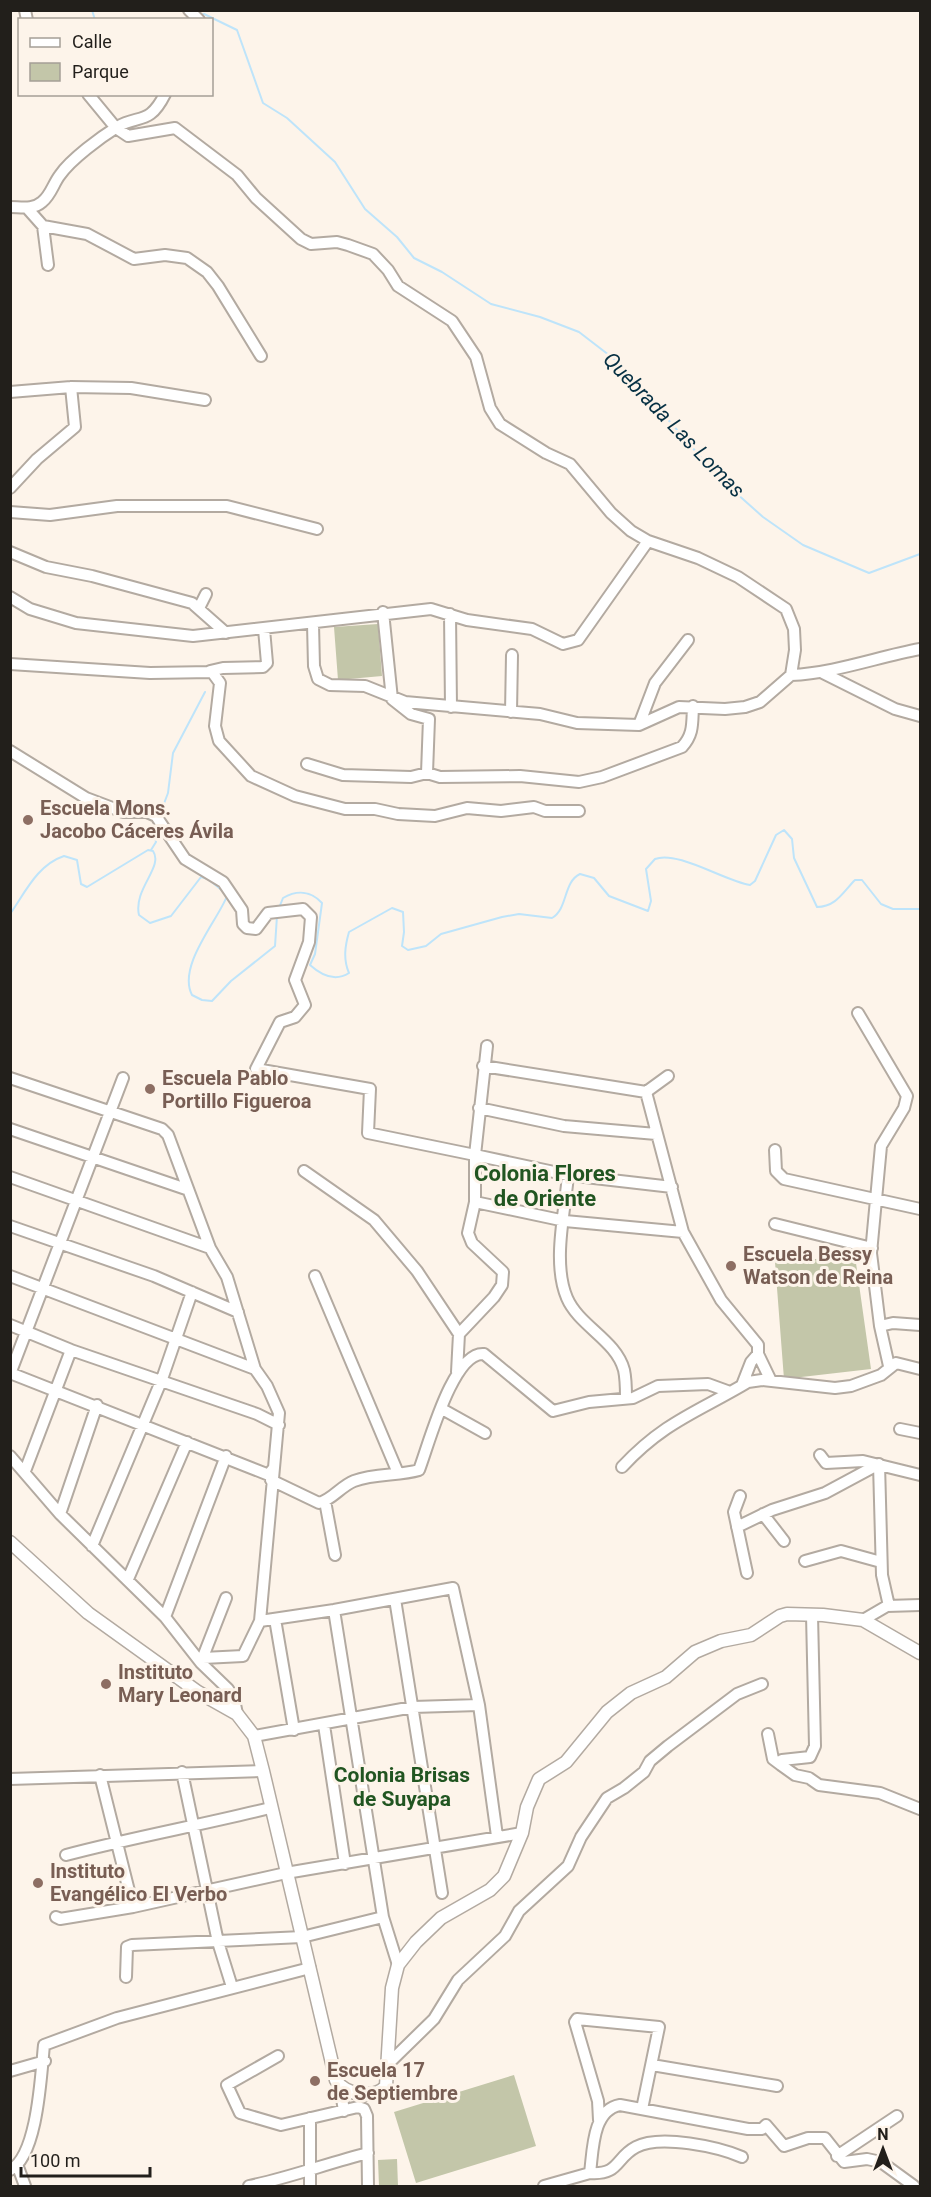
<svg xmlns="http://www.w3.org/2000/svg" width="931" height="2197" font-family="Roboto,sans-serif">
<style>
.green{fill:#c3c6a9}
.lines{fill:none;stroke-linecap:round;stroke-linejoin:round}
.stream{stroke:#bee4fa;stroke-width:2}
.minor-casing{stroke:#b3aaa1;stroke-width:14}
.tertiary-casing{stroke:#b3aaa1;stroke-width:15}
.minor{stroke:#fff;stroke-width:10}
.tertiary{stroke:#fff;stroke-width:12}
.education-dot{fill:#8d6e63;stroke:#fdf4ea;stroke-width:2}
.labels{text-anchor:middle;stroke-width:6;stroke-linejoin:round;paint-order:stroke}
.education-label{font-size:20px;font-weight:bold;fill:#785e54;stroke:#fdf4ea;text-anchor:start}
.water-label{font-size:21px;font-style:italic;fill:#063043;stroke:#fdf4ea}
.neighbourhood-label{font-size:21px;font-weight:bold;fill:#215521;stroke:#fdf4ea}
.quarter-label{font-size:22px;font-weight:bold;fill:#215521;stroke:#fdf4ea}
</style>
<rect width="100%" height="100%" fill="#fdf4ea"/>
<path class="green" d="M378,624L382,676L338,680L334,627Z
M855,1256L871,1369L784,1379L775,1262Z
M514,2075L536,2146L416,2183L394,2112Z
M397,2159L398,2186H379L378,2160Z"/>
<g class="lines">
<path class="stream" d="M92,10L95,20
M200,16L204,14L237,30L263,103L287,118L335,162L365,209L397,237L414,258L442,272L491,304L540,317L579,332L618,362L717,476L763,517L803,545L869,573L920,554
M160,814L168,793L173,753L205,692
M151,850L156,842L153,830L156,822
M227,896C218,920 177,966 192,995L202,1000L212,1001L231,981L275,946L277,916
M279,908L283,898C297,890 311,891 322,903L315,954L310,965C321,975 335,982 349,973C343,959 345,946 349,932L392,908L403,912L404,932L402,946L408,950L426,946L441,934L502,917L519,914L552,918C568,909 563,882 580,874L594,878L609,896L648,911L651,901L646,869L655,859C677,850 725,881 750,885L755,881L776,835L784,830L792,839L794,858L817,907C836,907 843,892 855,880H862L881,904L893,909H920
M10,914C25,893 37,865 64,856L77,860L81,884L87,887L148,850L153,851C164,867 133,889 139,915L150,923L171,916L201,877L208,879L224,892"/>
<defs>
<path id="minor" d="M25,10L27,20
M189,10L199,20
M88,94L116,128L128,136L175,128L237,175L256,198L301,239L311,244L337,242L348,245L373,254L388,270L398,286L452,321L476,357L490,408L500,424L546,453L570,464L611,513L631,531L648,541L698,558L738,577L786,609L794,629L795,650L791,675L760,702L745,707L725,709L679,707L639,725L577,723L540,714L405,702L365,686L330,685L318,679L314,666L313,624
M10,207C21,207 33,210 42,202C51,195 53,184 60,175C71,159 101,137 117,127C139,114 149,126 165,94
M27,208L43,226L87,234L134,259L165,255L187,258L207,272L218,286L261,356
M43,226L48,265
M10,392L71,387L131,388L205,400
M10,488L37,459L75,427L71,387
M10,512L50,515L117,506H227L317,529
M10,552L46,567L92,576L192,603L226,633
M10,597L30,609L76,623L193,636L431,609L467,620L532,629L563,644L578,640L648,541
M199,608L206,594
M383,612L392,699L411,714L429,719L427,773
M450,614L451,707
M10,664L150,673L212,672L220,683L215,726L219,741L251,776L295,796L345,809H375L398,814L435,816L467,808L501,811L534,807L545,811H579
M210,671L223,668L263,667L267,663L264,629
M823,673L895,709L920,716
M791,675C835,673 877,657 920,649
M511,712L512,655
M639,725L655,683L688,640
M10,751L86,798L123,812H147L156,816L185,859L223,882L242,910L243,924L247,928L256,929L268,913L303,909L311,917L309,942L295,980L305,1005L295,1017L280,1022L256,1069L370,1089L368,1133L475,1155V1202L468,1233L472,1243L503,1272L502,1285L494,1297L459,1334
M307,764L343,775L411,777L427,773L440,777L520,776L579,782L602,777L682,747C694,734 692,723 693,706
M858,1013L907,1096L904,1108L881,1146L871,1253L880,1326L889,1366
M487,1046L475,1155L568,1175L672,1187
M483,1066L646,1092
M10,1078L162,1129L168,1135L210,1248L227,1277L255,1369L267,1386L279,1413L260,1621L243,1656L203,1658
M646,1092L683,1232L721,1300L758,1345V1354L771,1381
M646,1092L668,1076
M479,1108L564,1126L656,1134
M10,1129L186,1189
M775,1150L776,1171L784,1179L920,1209
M304,1171L374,1220L417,1271L459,1334L457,1372
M568,1175C565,1212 552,1263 567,1298C579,1326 616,1340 624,1370C626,1379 626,1389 626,1398
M10,1177L210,1248
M475,1202L565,1221L683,1232
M775,1224L872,1248
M10,1226L154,1276L238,1312
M10,1276L255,1369
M315,1276L398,1473
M10,1325L71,1350L257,1414L279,1425
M880,1326L893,1323L920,1325
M10,1373L269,1475L272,1470
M10,1374L123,1078
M742,1385L751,1362L758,1354
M442,1409L485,1433
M900,1429L920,1433
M820,1455L826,1463L863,1461L920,1475
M10,1456L60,1514L165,1617L201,1663L228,1689L234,1699L237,1714
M622,1467C665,1421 698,1412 748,1382L762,1380L835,1388L851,1386L881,1375L896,1363L920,1369
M25,1471L71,1350
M271,1480L319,1503C332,1500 341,1486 354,1481C375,1473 399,1476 419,1470C429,1444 453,1351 484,1354L553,1411L589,1402L633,1398L658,1386L708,1384L730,1392
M740,1496L734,1512L747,1573
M325,1501L335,1555
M60,1514L97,1405
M763,1514L784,1541
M737,1527L772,1510L825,1493L879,1464L882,1575L889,1606
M92,1546L162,1379L192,1292
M805,1561L841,1551L881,1562
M128,1579L187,1442
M395,1599L442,1893
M334,1610L383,1917L398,1965
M812,1615L815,1746L810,1757L782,1760L781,1765L795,1775L809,1778L819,1785L880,1793L920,1809
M165,1617L226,1456
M275,1619L294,1730
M863,1620L887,1606L920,1605
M260,1621L334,1610L453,1588L479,1705L497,1836
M201,1662L226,1598
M324,1725L345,1864
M768,1734L773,1759L781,1765
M254,1736L413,1707L479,1705
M182,1772L218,1942L232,1987
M100,1775L133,1907L286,1873L522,1833
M10,1779L263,1771
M66,1855C134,1837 202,1825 270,1808
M56,1917L60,1919L133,1907
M126,1977L127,1947L132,1945L302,1937L383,1917
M278,2056L227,2085L240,2113L281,2125L358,2107L364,2109L367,2116L368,2186
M388,2064L434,2019L458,1980L505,1936L519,1911L568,1866L581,1837L607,1798L624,1788L644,1772L650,1761L668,1746L737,1694L762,1684
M652,2065L777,2086
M10,2071L45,2061
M340,2086L344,2111
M599,2120L598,2101L575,2022L577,2019L659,2027L642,2109
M837,2156L897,2116
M18,2167L25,2186
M10,2170C38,2156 41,2073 44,2045L117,2018L310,1968
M590,2173C620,2175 615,2158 636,2147C660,2134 719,2147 742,2157
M249,2186C289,2178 328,2163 368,2153
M310,2186V2118
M544,2186L590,2173C593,2151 592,2110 620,2105L748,2129H762L766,2125L784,2146L808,2138H825L844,2162L867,2159L881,2162L914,2186"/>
<path id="tertiary" d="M10,1542L88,1613L198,1692L237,1714L254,1736L263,1771L336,2080C344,2095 375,2100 386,2086L392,1988L398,1965L416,1942L441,1918L490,1890L504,1876L522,1833L527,1807L539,1779L566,1762L607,1712L631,1693L666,1677L695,1652L721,1641L751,1635L780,1616L787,1614L823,1615L863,1620L920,1653"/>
</defs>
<use href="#minor" class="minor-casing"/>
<use href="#tertiary" class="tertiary-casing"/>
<use href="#minor" class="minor"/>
<use href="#tertiary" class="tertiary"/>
</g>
<g class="education-dot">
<circle cx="28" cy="820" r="6"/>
<circle cx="150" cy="1089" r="6"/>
<circle cx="731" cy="1266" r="6"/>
<circle cx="106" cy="1684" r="6"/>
<circle cx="38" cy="1883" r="6"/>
<circle cx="315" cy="2081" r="6"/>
</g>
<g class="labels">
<g class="education-label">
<text x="40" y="815">Escuela Mons.<tspan x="40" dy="23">Jacobo Cáceres Ávila</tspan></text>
<text x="162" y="1085">Escuela Pablo<tspan x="162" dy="23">Portillo Figueroa</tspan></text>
<text x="743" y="1261">Escuela Bessy<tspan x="743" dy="23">Watson de Reina</tspan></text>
<text x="118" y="1679">Instituto<tspan x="118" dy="23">Mary Leonard</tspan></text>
<text x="50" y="1878">Instituto<tspan x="50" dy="23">Evangélico El Verbo</tspan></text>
<text x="327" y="2077">Escuela 17<tspan x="327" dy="23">de Septiembre</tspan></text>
</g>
<g class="water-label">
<text transform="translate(674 425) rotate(46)" y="7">Quebrada Las Lomas</text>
</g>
<g class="neighbourhood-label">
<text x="402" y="1782">Colonia Brisas<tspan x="402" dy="24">de Suyapa</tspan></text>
</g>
<g class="quarter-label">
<text x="545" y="1181">Colonia Flores<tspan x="545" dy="25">de Oriente</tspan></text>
</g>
</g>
<rect width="931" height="2197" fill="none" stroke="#221f1b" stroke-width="24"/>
<rect x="18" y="18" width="195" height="78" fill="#fdf4ea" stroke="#a59f97" stroke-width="1.5"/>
<rect x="30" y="38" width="30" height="9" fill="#ffffff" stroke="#a59f97" stroke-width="1.5"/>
<text x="72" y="48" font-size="18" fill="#221f1b">Calle</text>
<rect x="30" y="63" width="30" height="18" fill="#c3c6a9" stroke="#a59f97" stroke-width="1.5"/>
<text x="72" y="78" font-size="18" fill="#221f1b">Parque</text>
<g transform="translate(883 2149)" stroke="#fdf4ea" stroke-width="4.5" paint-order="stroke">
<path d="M0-4.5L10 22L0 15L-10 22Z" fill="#221f1b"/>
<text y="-9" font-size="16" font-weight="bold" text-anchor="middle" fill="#221f1b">N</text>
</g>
<path d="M21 2167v9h129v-9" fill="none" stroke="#221f1b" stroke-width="3"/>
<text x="30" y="2167" font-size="18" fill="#221f1b" stroke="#fdf4ea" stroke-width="4.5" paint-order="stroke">100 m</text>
</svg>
